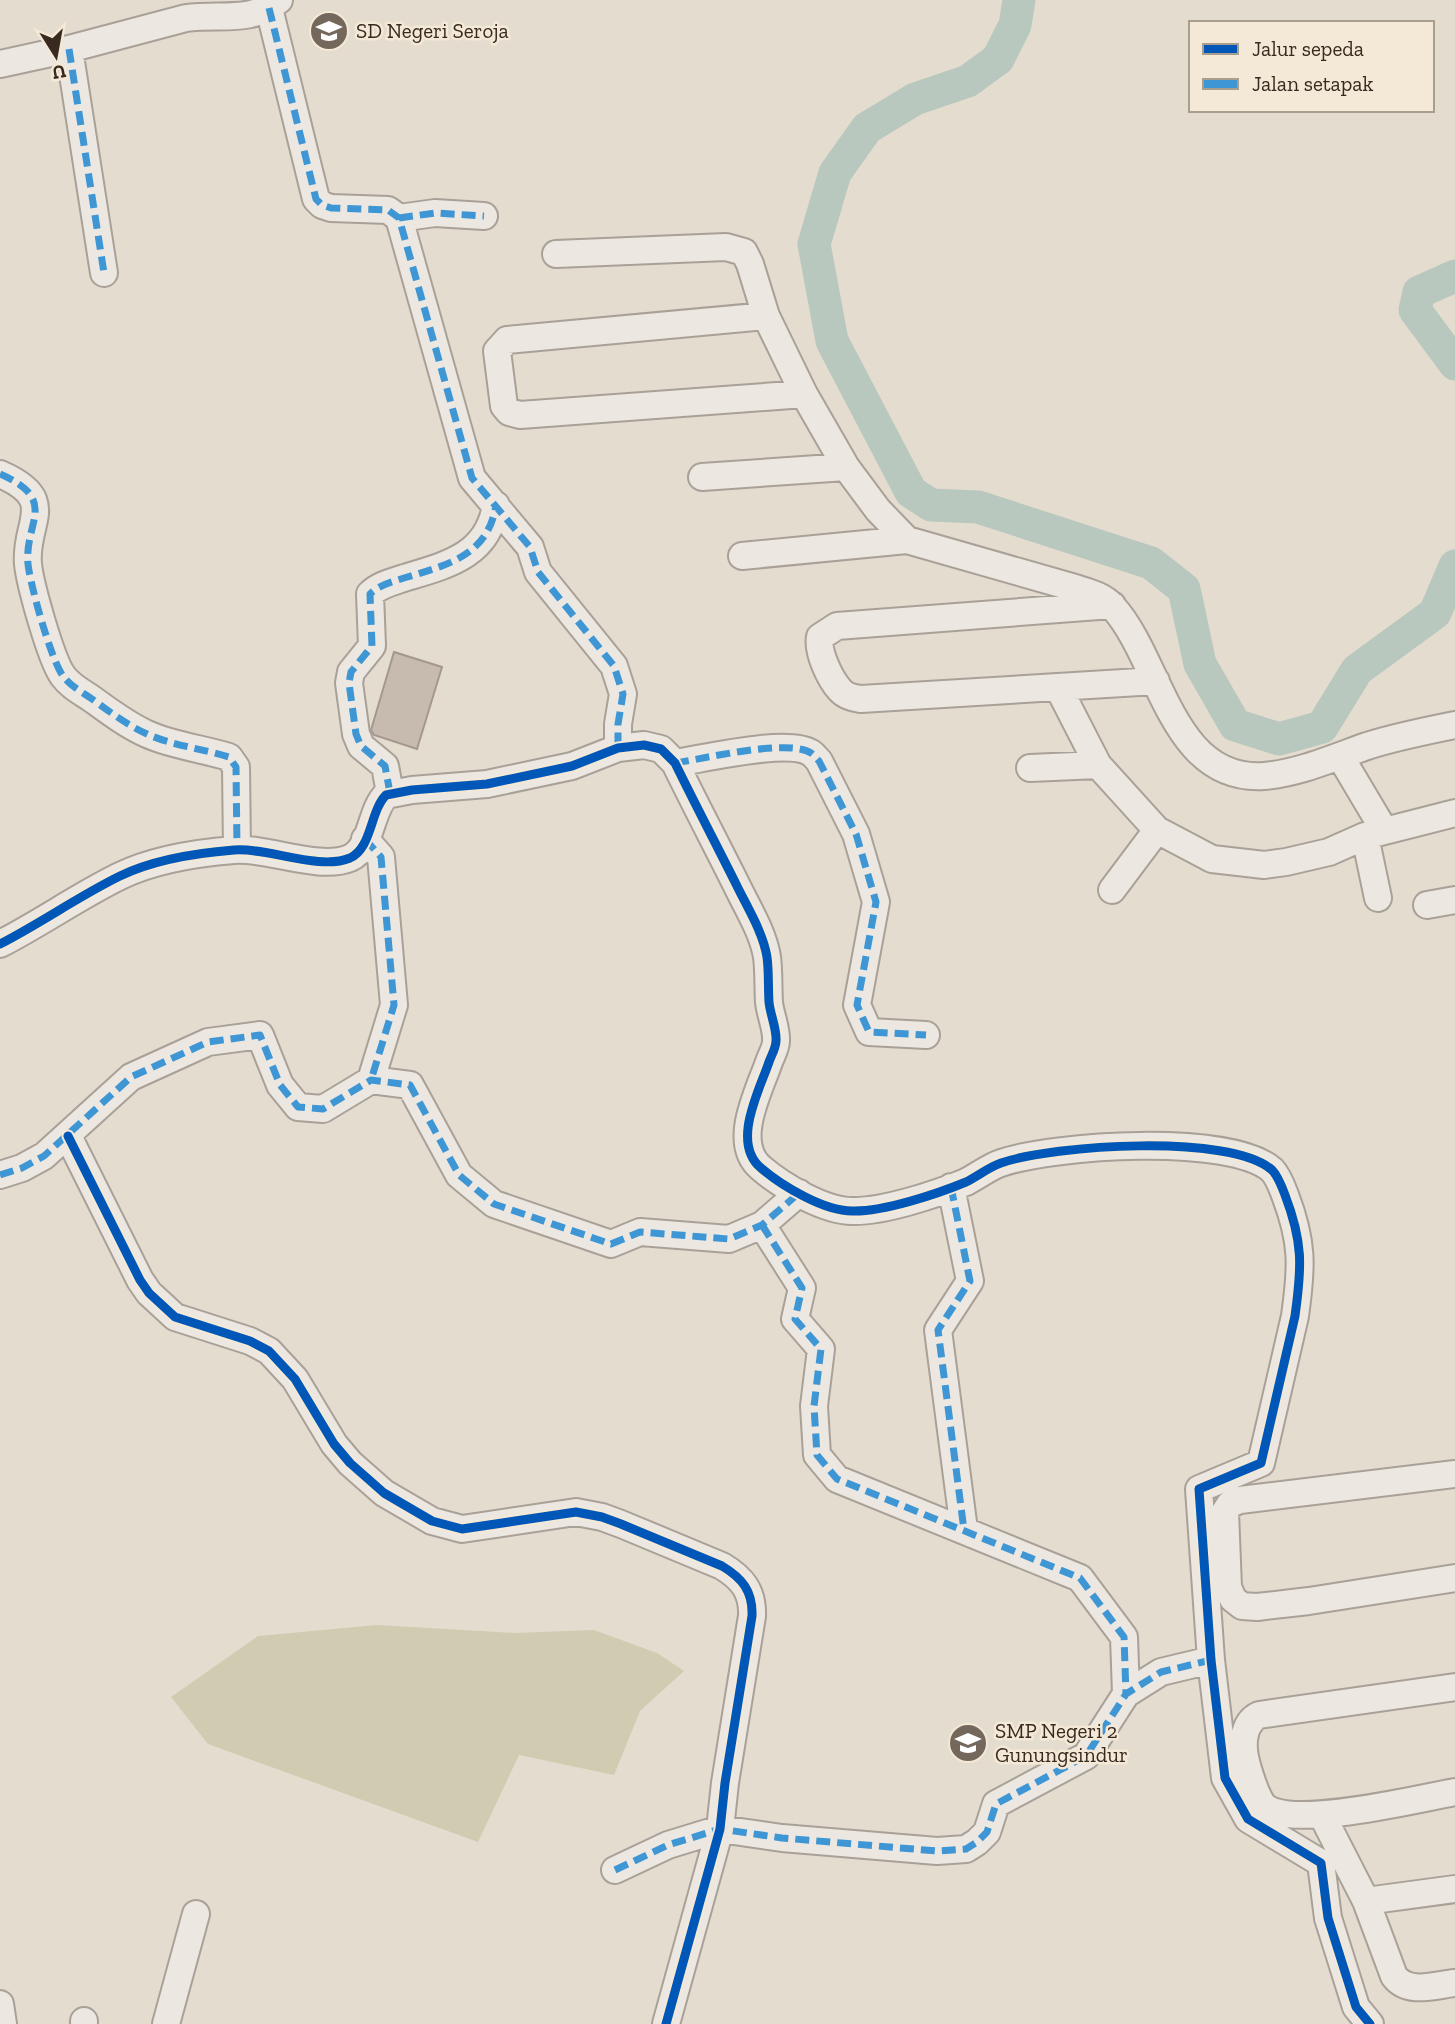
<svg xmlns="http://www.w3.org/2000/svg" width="1455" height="2024" font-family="'Zilla Slab',serif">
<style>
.cemetery{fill:#cfccb1}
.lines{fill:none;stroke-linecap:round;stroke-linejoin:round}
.river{stroke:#b9c8be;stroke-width:33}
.building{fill:#c7baaf;stroke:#a4988e;stroke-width:2}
.minor-casing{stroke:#a9a198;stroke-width:30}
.minor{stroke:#ece7e0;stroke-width:26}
.quiet{stroke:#3e96d5;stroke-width:7;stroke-dasharray:14 7;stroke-linecap:butt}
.cycleway-casing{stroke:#f4e9d6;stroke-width:13}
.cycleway{stroke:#0057b8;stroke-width:9}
.labels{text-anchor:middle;stroke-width:5;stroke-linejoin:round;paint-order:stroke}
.poi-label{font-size:21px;fill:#382a20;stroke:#f4e9d6;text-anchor:start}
</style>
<rect width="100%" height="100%" fill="#e4dcce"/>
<path class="cemetery" d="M377,1625L516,1633L594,1630L657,1653L684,1671L640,1711L614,1775L519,1755L478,1842L208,1744L171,1697L258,1636Z"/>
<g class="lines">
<path class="river" d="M1019,0L1015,25L998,59L968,81L915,99L867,128L835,173L814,244L832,341L911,492L931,505L978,507L1151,563L1184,589L1200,664L1235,725L1279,739L1322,727L1357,670L1435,613L1455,566
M1455,276L1419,292L1415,310L1455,364"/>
</g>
<path class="building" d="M394,652L442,667L417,749L374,735L371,730Z"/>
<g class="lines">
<defs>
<path id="minor" d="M269,8L316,199L322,205L331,208L388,210L399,218L472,478L530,547L538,572L614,666L623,694L618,724V748
M69,49L104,273
M0,64L69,49L186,18C221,13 250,24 279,0
M399,218L435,213L484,216
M556,254L726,247L744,252L750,264L766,316L804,394L846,467L878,510L907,540L1075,588C1088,592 1104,596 1113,607C1161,660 1171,782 1264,776C1299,773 1333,758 1367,746C1395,737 1425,731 1455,725
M766,316L507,340L497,351L504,406L509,412L520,415L804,394
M0,474C60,500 24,522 28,564C30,584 51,660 63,676C70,686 82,692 92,699C110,712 127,725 147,734C171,745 203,749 229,757L236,767L237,849
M702,477L846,467
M742,556L907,540
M1112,605L837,626L820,637C817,652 830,679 840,690C845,696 853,698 861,699L1156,681
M1058,687L1098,765L1157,830L1212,859L1264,865L1286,862L1329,852L1365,836L1455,813
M1340,756L1384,830
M675,763C703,759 788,738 811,753C814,755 816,758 819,761L856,834L876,902L857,1005L869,1032L926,1035
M1030,768L1098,765
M390,793L385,766L361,746L356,734L349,683L351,672L372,646L370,594C379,585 392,582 404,578C447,565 488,556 496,505
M1365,836L1378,898
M365,839L381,857L394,1005L371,1080
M1112,890L1157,830
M1427,905L1455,900
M0,944C41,923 79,896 120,876C155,859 196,853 234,850C267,847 319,871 350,858C372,848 370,811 386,795L412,790L487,784L572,766L618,748L644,745L661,749L675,763C695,804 716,844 736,884C747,907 763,932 767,957C769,972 768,987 769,1002C770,1014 777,1029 776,1041C776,1048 771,1056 769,1062C759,1091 731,1143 761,1168C782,1186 824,1211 852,1211C883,1212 937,1194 966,1182C978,1176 989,1167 1001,1163C1053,1145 1230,1133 1272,1170C1278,1176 1282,1187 1285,1195C1303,1242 1302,1266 1295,1316L1261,1463L1199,1489L1211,1660L1225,1778L1248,1819L1321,1863L1328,1918L1356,2007L1370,2024
M68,1136L140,1280L149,1293L175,1317L250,1341L269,1351L295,1379L334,1444L350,1463L384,1493L432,1521L462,1529L576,1512L602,1517L621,1524L722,1566C742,1578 753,1591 752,1616L725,1783L720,1829L666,2024
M0,1175L22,1168L44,1156L131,1077L208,1042L260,1035L280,1085L298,1107L323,1109L371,1080L410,1085L459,1175L494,1204L611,1244L640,1232L729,1239L762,1225L799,1193
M951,1187L970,1281L938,1330L964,1530
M762,1225L802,1288L795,1319L821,1349L814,1406L817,1455L837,1479L1080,1578L1124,1637L1126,1694
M1455,1474L1240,1500L1230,1504L1225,1512L1228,1587L1233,1599L1242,1606L1257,1607L1309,1601L1455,1578
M1455,1687L1259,1715C1244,1722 1242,1742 1245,1757C1247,1767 1257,1801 1265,1807C1294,1829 1417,1799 1455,1792
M1322,1815L1366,1901L1394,1976C1408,1995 1435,1985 1455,1983
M615,1870L668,1845L720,1829L782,1838L937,1851L966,1849L977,1842L987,1832L996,1804L1086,1756L1126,1694L1161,1672L1211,1660
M1366,1901L1455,1889
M0,2004L3,2024
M84,2021V2024
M166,2024L196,1914"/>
</defs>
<use href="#minor" class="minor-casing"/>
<use href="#minor" class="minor"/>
<path class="quiet" d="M269,8L316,199L322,205L331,208L388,210L399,218L472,478L530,547L538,572L614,666L623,694L618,724V748
M69,49L104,273
M399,218L435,213L484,216
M0,474C60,500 24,522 28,564C30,584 51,660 63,676C70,686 82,692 92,699C110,712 127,725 147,734C171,745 203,749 229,757L236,767L237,849
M675,763C703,759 788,738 811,753C814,755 816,758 819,761L856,834L876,902L857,1005L869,1032L926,1035
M390,793L385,766L361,746L356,734L349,683L351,672L372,646L370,594C379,585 392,582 404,578C447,565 488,556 496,505
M365,839L381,857L394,1005L371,1080
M0,1175L22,1168L44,1156L131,1077L208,1042L260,1035L280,1085L298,1107L323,1109L371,1080L410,1085L459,1175L494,1204L611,1244L640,1232L729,1239L762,1225L799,1193
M951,1187L970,1281L938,1330L964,1530
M762,1225L802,1288L795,1319L821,1349L814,1406L817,1455L837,1479L1080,1578L1124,1637L1126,1694
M615,1870L668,1845L720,1829L782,1838L937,1851L966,1849L977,1842L987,1832L996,1804L1086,1756L1126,1694L1161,1672L1211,1660"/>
<defs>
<path id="cycleway" d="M0,944C41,923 79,896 120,876C155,859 196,853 234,850C267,847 319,871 350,858C372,848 370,811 386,795L412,790L487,784L572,766L618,748L644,745L661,749L675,763C695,804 716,844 736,884C747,907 763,932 767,957C769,972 768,987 769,1002C770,1014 777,1029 776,1041C776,1048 771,1056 769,1062C759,1091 731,1143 761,1168C782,1186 824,1211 852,1211C883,1212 937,1194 966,1182C978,1176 989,1167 1001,1163C1053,1145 1230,1133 1272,1170C1278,1176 1282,1187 1285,1195C1303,1242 1302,1266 1295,1316L1261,1463L1199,1489L1211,1660L1225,1778L1248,1819L1321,1863L1328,1918L1356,2007L1370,2024
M68,1136L140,1280L149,1293L175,1317L250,1341L269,1351L295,1379L334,1444L350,1463L384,1493L432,1521L462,1529L576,1512L602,1517L621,1524L722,1566C742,1578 753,1591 752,1616L725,1783L720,1829L666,2024"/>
</defs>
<use href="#cycleway" class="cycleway-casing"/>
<use href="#cycleway" class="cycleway"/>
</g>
<defs>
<symbol id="school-disc" viewBox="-11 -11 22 22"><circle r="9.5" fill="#74685d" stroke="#f4e9d6"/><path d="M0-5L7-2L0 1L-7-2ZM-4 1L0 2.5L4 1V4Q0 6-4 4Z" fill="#fff"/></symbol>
</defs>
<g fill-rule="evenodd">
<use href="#school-disc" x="307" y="9" width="44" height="44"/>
<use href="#school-disc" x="946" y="1721" width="44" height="44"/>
</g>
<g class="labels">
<g class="poi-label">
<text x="356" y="38">SD Negeri Seroja</text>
<text x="995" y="1738">SMP Negeri 2<tspan x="995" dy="24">Gunungsindur</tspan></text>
</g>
</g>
<rect x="1189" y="21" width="245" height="91" fill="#f4e9d6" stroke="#a99d8d" stroke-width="2"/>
<rect x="1203" y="44" width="35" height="10" fill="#0057b8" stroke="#a99d8d" stroke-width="2"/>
<text x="1252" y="56" font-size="21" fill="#382a20">Jalur sepeda</text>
<rect x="1203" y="79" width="35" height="10" fill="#3e96d5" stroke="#a99d8d" stroke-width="2"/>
<text x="1252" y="91" font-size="21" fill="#382a20">Jalan setapak</text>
<g transform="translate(56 56) rotate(169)" stroke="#f4e9d6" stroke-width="5" paint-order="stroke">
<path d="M0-5L12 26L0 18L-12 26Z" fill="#382a20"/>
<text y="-10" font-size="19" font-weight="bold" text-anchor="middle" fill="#382a20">U</text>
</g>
</svg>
